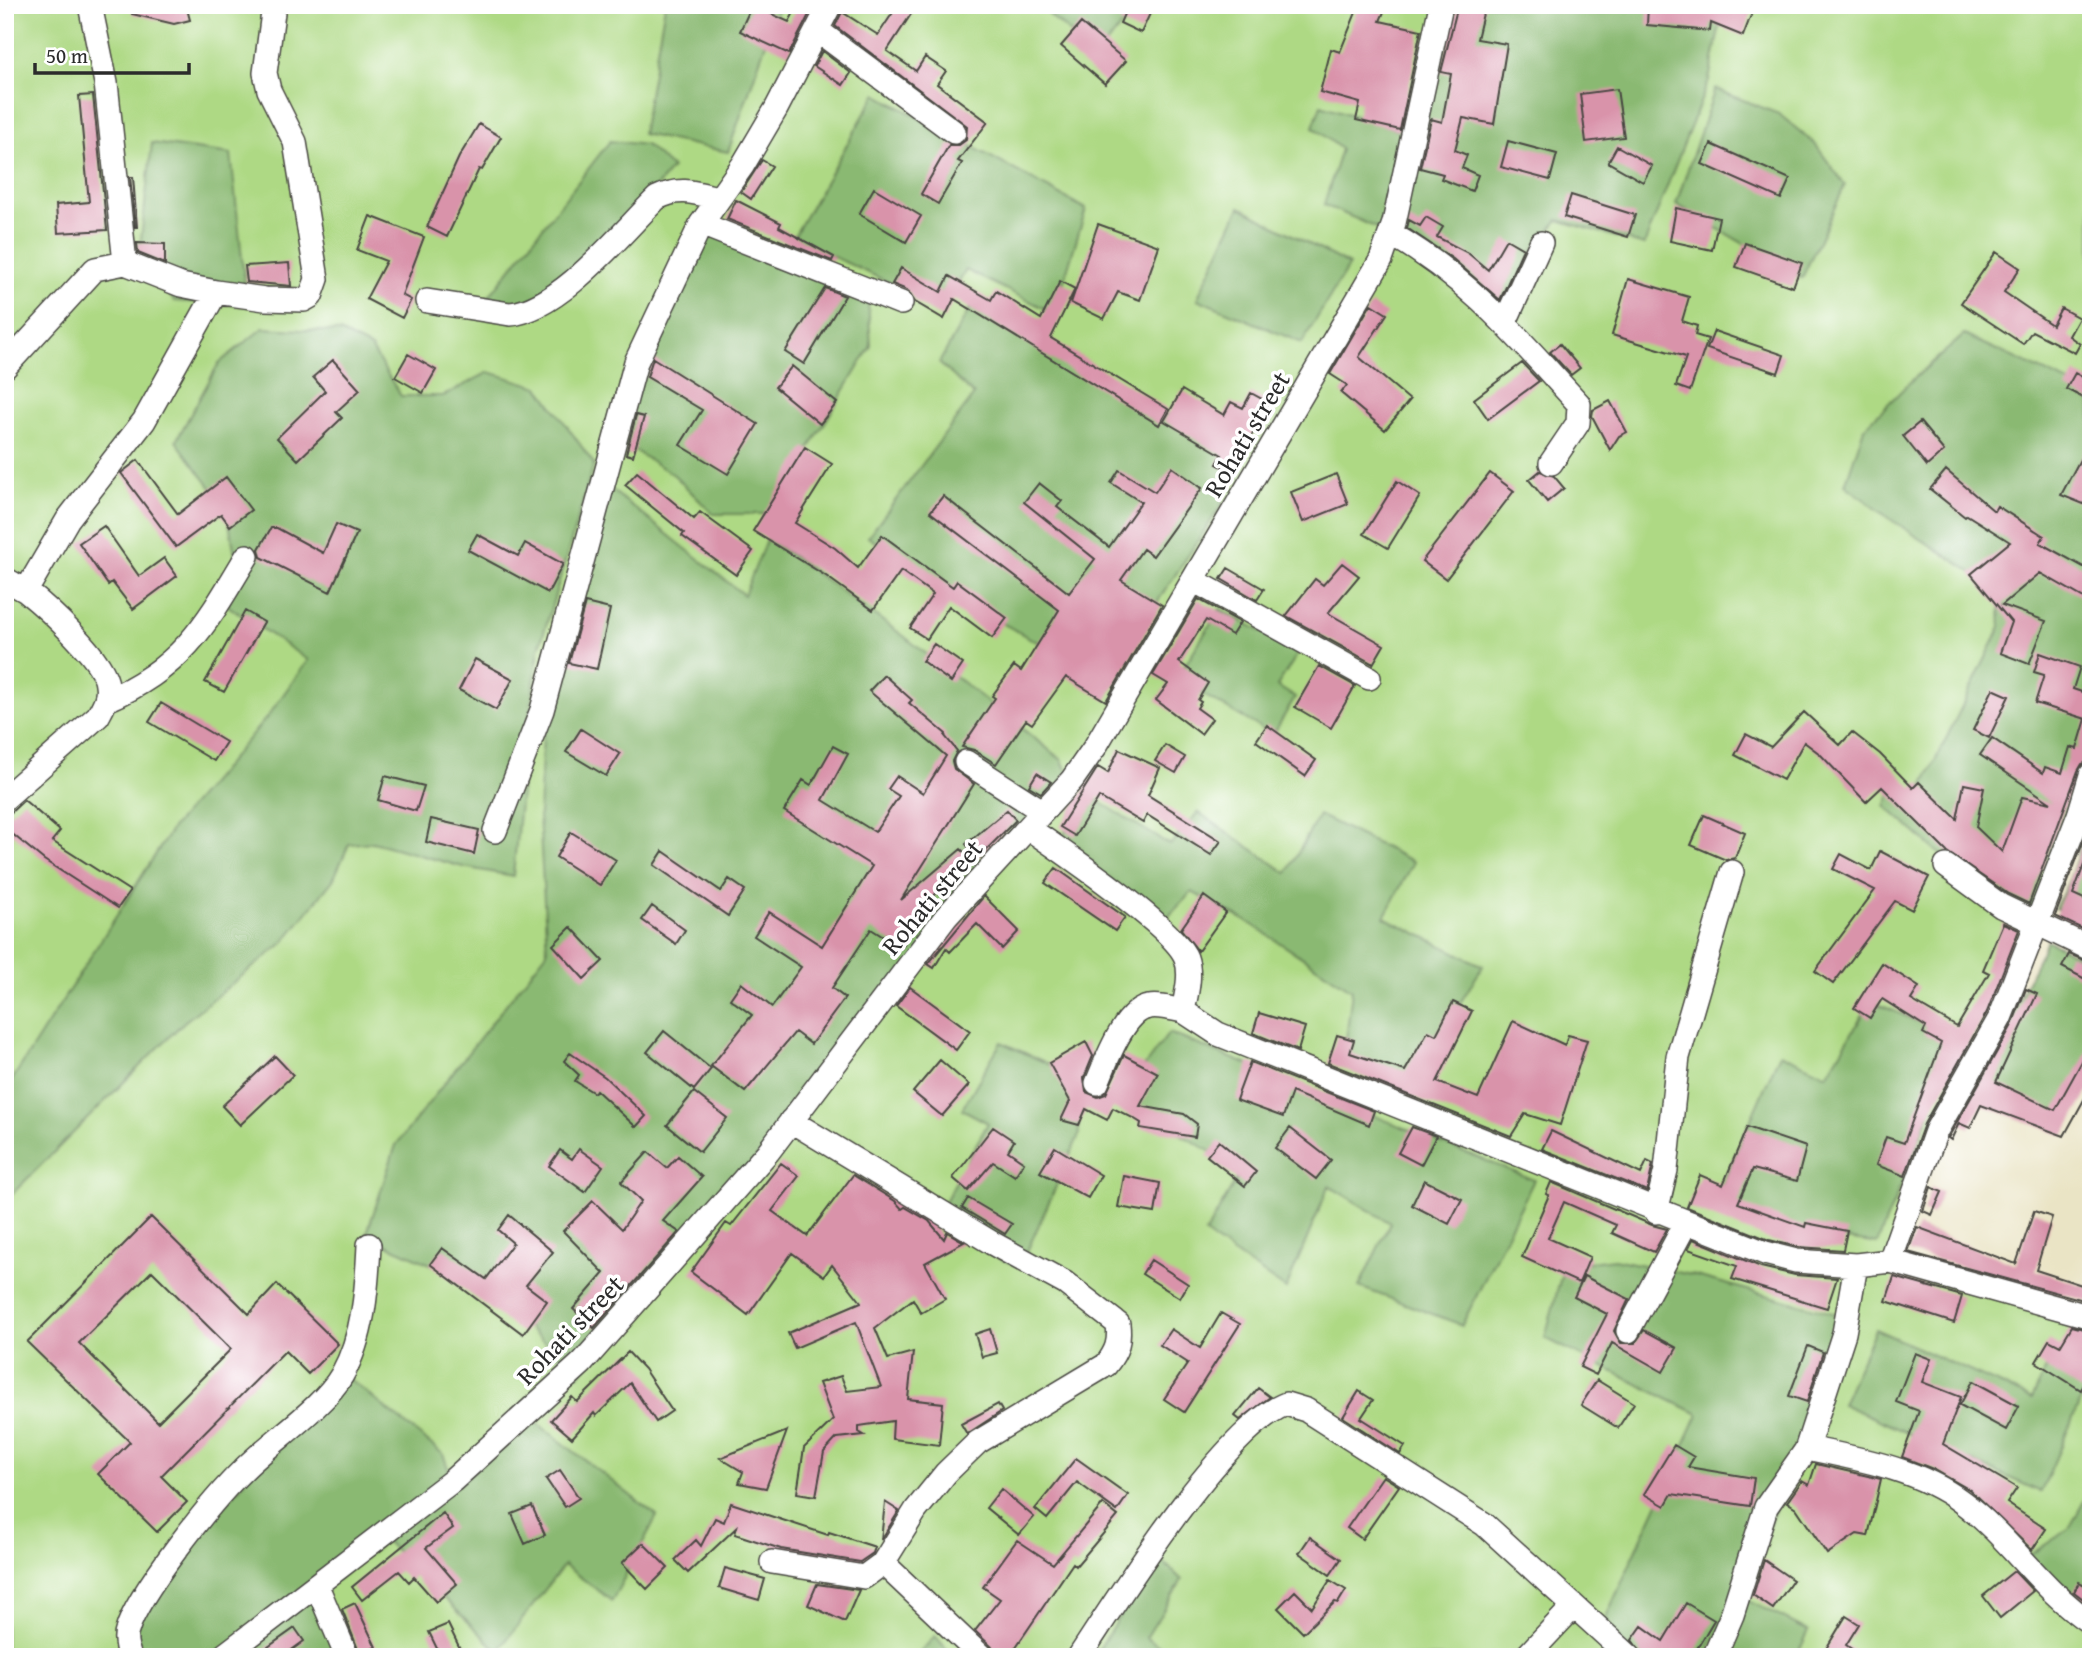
<svg xmlns="http://www.w3.org/2000/svg" width="2096" height="1662" font-family="'Gentium Book Plus',serif">
<style>
.green{fill:#aed984;stroke:#6c8258;stroke-width:2}
.forest{fill:#8ab972;stroke:#5a724e;stroke-width:2}
.building{fill:#d993aa;fill-rule:evenodd}
.lines{fill:none;stroke-linecap:round;stroke-linejoin:round}
.minor-casing{stroke:#484742;stroke-width:26}
.minor{stroke:#fff;stroke-width:23}
.labels{text-anchor:middle;stroke-width:7;stroke-linejoin:round;paint-order:stroke}
.street-label{font-size:26px;fill:#2b2b2b;stroke:#fff}
</style>
<rect width="100%" height="100%" fill="#fff"/>
<filter id="ink" filterUnits="userSpaceOnUse"><feTurbulence type="fractalNoise" baseFrequency=".0143" numOctaves="2"/><feDisplacementMap in="SourceGraphic" scale="14" xChannelSelector="R" yChannelSelector="G"/><feConvolveMatrix kernelMatrix="1 2 1 2 8 2 1 2 1" color-interpolation-filters="sRGB"/></filter>
<filter id="wash" filterUnits="userSpaceOnUse"><feTurbulence type="fractalNoise" baseFrequency=".00686" numOctaves="4" result="noise"/><feDisplacementMap in="SourceGraphic" scale="28" xChannelSelector="R" yChannelSelector="G"/><feGaussianBlur stdDeviation="1.57" result="paint"/><feColorMatrix in="noise" values="0 0 0 0 0 0 0 0 0 0 0 0 0 0 0 0 0 1.4 0 .05"/><feComposite in="paint" operator="in"/></filter>
<g filter="url(#wash)">
<rect width="100%" height="100%" fill="#eae4c5"/>
<path class="green" d="M5,5H2091V762L2078,810L1886,1265L1869,1262L1788,1475L1715,1657H5Z
M1872,1265L2091,1319V1657H1717Z"/>
<path class="forest" d="M665,5H779L728,152L642,134Z
M1038,5H1133V11L1097,56Z
M1441,5H1724L1709,80L1644,245L1558,220L1535,247L1503,325L1390,237Z
M1715,89L1779,114L1815,144L1845,185L1802,278L1676,204Z
M876,94L1086,209L1054,313L966,270L944,308L793,238Z
M1321,105L1408,133L1386,232L1324,205L1341,149L1313,127Z
M610,141L646,145L672,168L606,248L510,315L487,299Z
M152,143L231,154L247,306L174,301L139,257Z
M1240,207L1349,265L1302,343L1197,299Z
M698,227L868,301L871,346L770,514H713L674,475L612,437Z
M976,298L1135,396L1190,426L1232,459L1221,506L1152,610L1052,650L968,605L868,537L974,395L939,363Z
M263,328L340,332L371,348L401,396H443L489,372L539,387L594,464L539,649L526,739L513,876L463,867L373,842L349,844L333,880L282,944L184,1022L5,1201V1091L173,827L268,716L308,660L228,606L236,559L226,508L176,441L219,363Z
M1964,335L2091,393V762L2041,930L1990,898L1885,806L1894,787L1915,802L2001,627L1999,590L1890,519L1845,485L1864,428L1910,382Z
M604,484L744,595L767,538L901,634L1062,760L1073,786L1003,855L579,1375L505,1305L465,1279L366,1236L396,1145L547,952L539,815L544,714Z
M1220,609L1299,652L1277,686L1295,697L1273,735L1176,679Z
M1087,794L1170,845L1198,812L1287,873L1319,815L1414,862L1384,917L1483,966L1406,1090L1343,1065L1352,990L1248,922L1192,892L1164,921L1060,841Z
M2091,814V929L2055,908L2070,878Z
M2047,940L2091,962V1058L2065,1123L1974,1091Z
M1871,1001L1960,1040L1877,1244L1753,1224L1710,1212L1780,1053L1827,1075Z
M1169,1033L1534,1180L1462,1325L1359,1287L1390,1223L1329,1186L1286,1289L1205,1234L1242,1170L1120,1099Z
M1001,1042L1066,1072L1078,1104L1079,1135L1020,1267L984,1252L938,1214L988,1123L962,1109Z
M1614,1259L1696,1276L1840,1315L1810,1425L1726,1620L1704,1657H1637L1601,1628L1698,1414L1545,1338L1564,1265Z
M1875,1329L2032,1399L2050,1359L2091,1377L2041,1492L1842,1404Z
M338,1370L443,1454L455,1487L532,1419L657,1516L612,1601L564,1565L498,1651L386,1541L318,1594L345,1657H151L129,1640L153,1591Z
M2091,1488V1617L2025,1558L2069,1529Z
M1157,1556L1182,1580L1146,1638L1178,1657H1094Z
M1745,1599L1809,1631L1796,1657H1724Z
M935,1636L954,1657H916Z"/>
<g id="blocks">
<path class="building" d="M133,5H186L190,20L174,24L132,14Z
M752,5L789,22L798,5H814L789,54L740,31Z
M898,5H917L887,51L916,71L925,57L946,71L937,84L988,122L958,161L962,163L938,204L921,194L949,145H959L966,140L967,126L835,26L842,12L878,35Z
M1128,5H1154L1141,33L1120,23Z
M1359,5H1387L1380,21L1421,30L1400,130L1356,120L1360,103L1320,92L1331,49L1340,52Z
M1458,5H1485L1477,39L1507,44L1494,124L1463,118L1455,150L1467,155L1462,168L1478,175L1472,191L1441,179L1443,174L1420,168L1431,119L1442,122L1451,74L1441,72Z
M1648,5H1755L1743,36L1711,23L1710,31L1647,25Z
M1081,23L1126,61L1105,84L1061,46Z
M822,51L851,73L843,85L814,66Z
M1617,89L1624,137L1586,142L1580,94Z
M93,95L107,230L58,233L56,205L89,202L79,96Z
M479,124L501,137L482,170L479,169L447,237L427,227L459,157Z
M1508,141L1557,154L1550,180L1501,167Z
M1711,144L1790,179L1781,199L1702,164Z
M1617,146L1652,166L1643,182L1608,162Z
M762,160L772,166L751,199L741,192Z
M130,177H133L137,227H135Z
M874,188L921,216L906,242L859,214Z
M1571,195L1635,215L1628,237L1564,217Z
M736,200L781,223L779,227L834,257L832,261L727,219Z
M1676,208L1719,218L1712,250L1670,241Z
M370,216L424,237L402,295L411,300L402,318L366,299L386,261L357,250Z
M1426,217L1443,227L1437,237L1468,253L1488,270L1506,239L1523,249L1500,300L1453,259L1407,228L1409,220L1420,226Z
M1098,224L1159,246L1140,300L1118,292L1104,319L1071,303Z
M137,243L165,244V264L138,253Z
M1745,243L1802,263L1793,287L1736,267Z
M1996,252L2020,268L2004,292L2052,325L2061,308L2079,318L2069,336L2080,344L2075,353L2032,331L2023,344L1961,303Z
M289,263L291,286L247,282L245,266Z
M901,268L941,292L949,276L991,300L996,291L1041,319L1060,281L1075,289L1051,338L1168,409L1159,425L954,299L944,319L915,302L907,290L892,284Z
M1628,279L1689,297L1682,321L1697,326L1695,335L1708,339L1690,391L1676,386L1686,357L1612,335Z
M825,288L845,296L804,364L785,352Z
M1371,304L1387,314L1359,357L1410,400L1385,430L1341,393L1347,385L1330,374Z
M1714,331L1784,355L1778,373L1707,349Z
M1560,344L1580,368L1571,375L1550,352Z
M408,354L436,370L423,393L395,377Z
M653,358L758,424L728,474L680,445L702,410L647,377Z
M333,360L360,390L336,412L342,418L298,460L277,438L325,391L313,377Z
M1522,363L1539,381L1488,419L1474,399Z
M792,366L837,403L820,424L775,387Z
M2075,373L2091,382V402L2066,389Z
M1182,390L1224,415L1231,402L1243,408L1251,393L1269,403L1232,472L1217,464L1222,455L1164,421Z
M1610,401L1627,432L1619,436L1610,450L1592,416L1593,410Z
M636,415L644,417L633,456L626,454Z
M1920,422L1944,451L1927,466L1903,436Z
M2091,439V507L2061,495Z
M805,447L832,464L795,523L835,548L858,568L882,535L953,587L957,581L1007,618L992,638L949,606L927,639L910,628L933,594L901,571L873,610L826,576L753,531Z
M138,460L178,514L226,477L251,510L230,526L221,514L176,547L121,473Z
M1172,467L1202,488L1153,556L1143,549L1121,580L1162,605L1106,701L1066,677L1032,724L1026,720L996,764L974,750L962,747L995,698L992,696L1014,666L1021,671L1059,610L930,512L943,496L1069,593L1095,559L1024,502L1039,483L1062,501L1057,507L1109,547L1141,502L1111,483L1119,470L1155,492Z
M1946,470L1994,511L1997,506L2044,536L2040,543L2091,571V602L2040,573L2002,605L2046,621L2029,664L2000,653L2011,622L1971,574L2010,542L1967,515L1965,517L1930,489Z
M1540,471L1554,476L1564,488L1547,502L1529,480Z
M637,472L694,519L700,512L753,551L736,575L682,536L684,533L625,485Z
M1490,473L1514,491L1446,579L1422,561Z
M1336,474L1348,504L1303,522L1291,492Z
M1397,481L1420,496L1388,548L1364,534Z
M336,524L357,533L330,592L261,557L259,549L271,528H277L323,553Z
M104,526L139,576L164,558L177,576L133,609L112,582L108,585L79,543Z
M477,534L518,556L525,543L563,564L548,593L468,550Z
M1342,563L1359,576L1328,613L1384,645L1373,664L1286,616L1315,579L1323,585Z
M1228,568L1264,589L1257,600L1221,579Z
M1198,599L1240,622L1232,635L1206,620L1179,662L1208,683L1198,700L1201,702L1197,708L1212,719L1201,734L1156,700L1168,684L1153,675Z
M585,603L610,609L597,669L569,663Z
M245,611L264,622L224,692L205,682Z
M934,644L963,664L951,682L922,661Z
M2040,653L2080,667L2073,689L2091,695V761L2082,764L2078,771L2029,904L2008,894L1947,852L1882,787L1866,802L1820,754L1804,742L1783,780L1735,755L1746,734L1771,747L1804,712L1840,745L1852,732L1880,754L1913,788L1919,782L1957,819L1964,784L1984,788L1976,827L2002,852L2022,797L2051,803L1980,755L1992,738L2043,773L2045,767L2062,773L2070,747L2077,749L2086,719L2035,703L2044,675L2034,672Z
M475,659L513,679L496,710L459,690Z
M1319,666L1355,686L1331,728L1295,707Z
M884,675L912,700L909,703L946,734L945,736L957,751L952,761L954,769L974,784L901,900L961,849L969,857L938,890L901,948L871,929L832,988L845,998L811,1044L795,1032L745,1092L711,1066L752,1015L730,999L741,983L772,1007L801,967L754,936L769,912L822,946L872,866L784,811L803,780L811,785L833,746L848,754L823,800L875,832L899,796L888,789L897,776L923,793L946,756L869,691Z
M1993,689L2009,696L1989,738L1973,730Z
M161,703L226,742L214,761L149,722Z
M1267,725L1316,760L1305,776L1256,741Z
M581,729L620,754L606,776L566,752Z
M1165,745L1185,757L1176,773L1155,761Z
M1119,749L1160,768L1148,795L1221,841L1211,855L1147,815L1143,823L1099,797L1075,836L1060,827L1098,767L1108,773Z
M1037,773L1051,782L1041,793L1029,786Z
M385,776L424,786L416,811L378,800Z
M24,800L60,831L52,841L130,891L118,908L44,860L5,828V818Z
M1007,810L1016,820L978,858L966,844Z
M1704,815L1745,833L1735,858L1726,860L1691,845Z
M431,819L479,830L474,854L426,842Z
M571,832L616,860L600,885L556,857Z
M2086,835L2091,837V859L2087,857L2073,894L2091,902V933L2055,916Z
M663,851L721,891L729,879L745,890L728,916L654,865Z
M1880,851L1929,877L1912,910L1895,901L1833,984L1815,971L1875,890L1833,869L1841,854L1871,870Z
M1056,868L1125,917L1115,931L1045,883Z
M984,896L1019,931L1002,949L977,924L950,952L946,948L934,968L928,964Z
M1204,896L1226,912L1198,951L1181,929Z
M652,906L685,930L676,944L642,920Z
M2003,923L2019,930L1987,1012L1924,1124L1905,1176L1876,1165L1886,1137L1904,1143L1941,1043L1923,1033L1926,1027L1882,999L1870,1018L1854,1008L1882,963L1919,987L1911,1000L1957,1027L1989,973L1983,970Z
M571,927L603,961L584,979L553,945Z
M2069,954L2091,963V982L2062,967Z
M910,987L970,1031L956,1050L896,1006Z
M2026,989L2037,994L1996,1082L2055,1110L2091,1045V1087L2064,1136L1981,1105L1970,1128L1959,1123L1951,1140L1948,1138L2012,1025Z
M1453,1002L1472,1011L1437,1082L1478,1098L1513,1021L1565,1045L1568,1035L1587,1040L1560,1125L1525,1114L1511,1136L1328,1063L1337,1035L1354,1040L1350,1053L1405,1071L1428,1031L1436,1035Z
M1259,1013L1305,1027L1298,1051L1253,1033Z
M664,1031L711,1069L694,1090L647,1052Z
M1086,1042L1093,1056L1084,1078L1086,1092L1098,1097L1106,1094L1124,1055L1158,1073L1140,1106L1184,1114L1197,1124L1195,1137L1140,1128L1141,1123L1133,1118L1113,1108L1107,1120L1086,1109L1079,1125L1061,1120L1070,1101L1049,1063Z
M570,1053L605,1077L646,1116L636,1127L596,1090L594,1093L575,1081L579,1075L564,1061Z
M275,1056L293,1075L240,1125L222,1106Z
M940,1060L969,1085L942,1116L913,1092Z
M1250,1062L1374,1111L1369,1125L1292,1092L1283,1117L1236,1100Z
M694,1092L727,1118L700,1152L667,1125Z
M993,1127L1014,1141L1008,1151L1024,1162L1015,1176L993,1162L968,1191L953,1178Z
M1412,1127L1436,1136L1421,1165L1398,1153Z
M1747,1127L1806,1147L1797,1181L1753,1169L1738,1203L1805,1227L1806,1223L1847,1231L1843,1250L1798,1247L1769,1240L1687,1207L1700,1175L1723,1185Z
M1290,1128L1331,1160L1316,1179L1275,1148Z
M1551,1131L1641,1174L1647,1161L1653,1164L1647,1191L1542,1149Z
M1219,1141L1256,1172L1245,1186L1207,1156Z
M1055,1147L1101,1175L1088,1198L1040,1172Z
M579,1149L603,1166L585,1192L549,1166L560,1150L572,1159Z
M648,1152L667,1168L678,1156L702,1177L663,1221L679,1232L594,1328L573,1309L604,1273L563,1231L593,1201L622,1229L641,1201L621,1182Z
M781,1163L799,1176L772,1211L807,1236L853,1175L895,1201L902,1209L905,1207L929,1221L944,1239L947,1232L964,1242L925,1263L945,1299L921,1313L913,1299L875,1328L888,1359L913,1352L908,1399L943,1403L939,1445L892,1439L893,1421L859,1426V1432L864,1435L837,1438L824,1452L816,1496L797,1493L804,1448L833,1420L819,1383L841,1376L847,1391L881,1387L856,1322L795,1348L788,1333L861,1302L832,1265L824,1276L792,1253L748,1315L691,1272L726,1223L731,1226Z
M1124,1176L1160,1183L1155,1213L1118,1207Z
M1424,1180L1462,1199L1449,1224L1412,1205Z
M1551,1182L1652,1225L1667,1229L1654,1252L1612,1233L1616,1225L1564,1202L1548,1238L1590,1257L1579,1283L1522,1257L1549,1195L1546,1194Z
M1931,1187L1942,1192L1932,1215L1923,1211Z
M968,1198L1012,1224L1005,1234L962,1208Z
M2034,1211L2052,1217L2036,1270L2091,1288V1302L1908,1252L1917,1227L2016,1264Z
M509,1215L553,1252L526,1285L547,1301L523,1334L430,1264L442,1248L486,1279L513,1243L498,1230Z
M151,1217L249,1314L277,1284L338,1344L308,1374L285,1351L161,1476L187,1502L157,1532L98,1474L130,1442L27,1342ZM152,1271L231,1349L158,1422L79,1343Z
M1693,1239L1761,1267L1795,1275L1837,1278L1827,1308L1732,1279L1737,1266L1688,1249Z
M1151,1260L1188,1284L1180,1298L1142,1274Z
M1584,1276L1629,1299L1614,1331L1621,1343H1635L1644,1330L1677,1348L1663,1372L1612,1343L1596,1375L1580,1367L1607,1314L1574,1297Z
M1894,1277L1962,1296L1954,1323L1886,1301Z
M1221,1313L1240,1324L1184,1412L1164,1399L1188,1363L1160,1345L1171,1329L1200,1348Z
M2072,1326L2091,1331V1387L2085,1383L2081,1390L2036,1362L2049,1340L2060,1346Z
M990,1329L997,1353L982,1357L975,1334Z
M1808,1346L1823,1352L1807,1402L1789,1396Z
M628,1352L644,1369L672,1411L656,1422L630,1383L596,1416L594,1413L572,1438L551,1420L572,1397L577,1402Z
M1915,1353L1931,1359L1922,1382L1961,1397L1943,1444L2017,1488L2007,1503L2046,1529L2032,1550L1970,1490L1933,1469L1902,1457L1919,1411L1896,1402Z
M1597,1380L1634,1403L1618,1428L1581,1405Z
M1973,1381L2019,1406L2006,1430L1960,1405Z
M1258,1388L1270,1397L1240,1420L1235,1416Z
M1359,1391L1373,1400L1361,1418L1405,1446L1400,1454L1343,1417Z
M998,1404L1002,1411L967,1434L961,1424Z
M787,1431L766,1488L739,1483L743,1472L720,1458Z
M1674,1445L1694,1457L1688,1467L1754,1478L1750,1506L1672,1494L1665,1506L1644,1494Z
M1076,1458L1128,1495L1117,1511L1077,1482L1047,1519L1035,1509Z
M1816,1464L1881,1479L1868,1536L1857,1534L1827,1554L1796,1508L1787,1502L1802,1481L1809,1485Z
M560,1470L579,1498L565,1507L546,1479Z
M1383,1476L1399,1486L1362,1539L1347,1528Z
M1001,1489L1034,1517L1019,1535L986,1508Z
M885,1502L899,1511L881,1540Z
M731,1503L828,1535L829,1532L875,1547L873,1553L860,1562L781,1549L735,1534L737,1527L688,1573L675,1560L696,1540L701,1546L715,1518L724,1522Z
M1103,1504L1118,1516L1076,1566L1073,1563L1009,1657H996L992,1647L975,1631L1000,1599L983,1587L1017,1540L1053,1564Z
M532,1506L545,1535L525,1544L512,1514Z
M443,1513L453,1528L426,1548L457,1584L436,1602L414,1577L409,1582L399,1571L362,1600L352,1587Z
M1310,1537L1341,1559L1330,1575L1299,1553Z
M643,1543L668,1568L647,1589L622,1563Z
M1764,1560L1793,1580L1773,1609L1753,1595Z
M725,1568L765,1579L759,1600L719,1588Z
M2014,1571L2033,1591L2000,1618L1983,1596Z
M1330,1580L1346,1590L1338,1603L1335,1602L1303,1633L1278,1608L1295,1591L1312,1608Z
M2079,1582L2091,1588V1605L2074,1592Z
M817,1584L859,1590L845,1622L808,1605Z
M355,1603L376,1647L360,1654L342,1609Z
M1686,1603L1714,1620L1692,1657H1644L1632,1640L1642,1626L1663,1641Z
M1846,1616L1859,1624L1846,1645L1863,1657H1821Z
M448,1624L464,1657H441L429,1632Z
M295,1628L304,1641L282,1657H254Z"/>
</g>
</g>
<g filter="url(#ink)">
<use href="#blocks" fill-opacity="0" stroke="#484742" stroke-width="2"/>
<g class="lines">
<defs>
<path id="minor" d="M90,5L106,83L125,263L181,285L216,292
M817,30L954,132
M701,224L901,303
M1391,234C1470,279 1519,339 1579,404L1578,423L1551,463
M427,301L510,314C560,310 622,232 657,198C679,187 694,192 717,198
M1505,322L1541,243
M5,367L95,269L125,263
M5,579L26,591
M1193,580L1369,678
M107,700C183,668 207,623 247,556
M966,762L1042,811
M5,798L98,716C104,705 109,697 107,685C105,660 46,607 26,591L68,519L144,421L216,292L265,299L304,300L311,296L317,279L295,142L269,90L265,73L274,5
M1028,828C1059,849 1175,928 1186,958C1192,975 1186,995 1183,1011L1218,1034L1765,1253L1796,1261L1856,1265
M495,831L542,710L636,362L701,224L743,165L776,109L830,5
M1946,866L2001,906L2091,949
M1097,1083C1106,1062 1124,1010 1149,1007C1160,1005 1172,1009 1183,1011
M791,1121L992,1243L1065,1283L1118,1324C1120,1342 1117,1351 1106,1365L978,1442L946,1473L916,1510L883,1563L982,1657
M1656,1212L1666,1170L1678,1057L1732,872
M1890,1261L1936,1131L2000,1018L2079,815L2091,775
M1628,1331L1686,1223
M1807,1448C1860,1459 1918,1469 1962,1502C2010,1537 2041,1590 2091,1623
M772,1562L864,1577L883,1563
M317,1586L347,1657
M130,1657C127,1649 124,1639 127,1631C137,1594 213,1499 242,1471C270,1442 323,1408 342,1375C364,1336 367,1288 369,1245
M222,1657L452,1481L582,1363L768,1152L946,917L1072,780L1095,747L1381,260L1394,223L1441,5
M1079,1657C1118,1598 1224,1428 1286,1404L1306,1410L1484,1524L1630,1657
M1526,1657L1573,1607
M1714,1657L1732,1615L1766,1507L1806,1450L1844,1333L1856,1265L1890,1261L2091,1317"/>
</defs>
<use href="#minor" class="minor-casing"/>
<use href="#minor" class="minor"/>
</g>
</g>
<g class="labels">
<g class="street-label">
<text transform="translate(1247 434) rotate(-59)" y="9">Rohati street</text>
<text transform="translate(932 897) rotate(-50)" y="9">Rohati street</text>
<text transform="translate(570 1330) rotate(-46)" y="9">Rohati street</text>
</g>
</g>
<rect width="2096" height="1662" fill="none" stroke="#fff" stroke-width="28"/>
<path d="M35 63v10h154v-10" fill="none" stroke="#2b2b2b" stroke-width="3.5"/>
<text x="46" y="63" font-size="21" fill="#2b2b2b" stroke="#ffffff" stroke-width="5" paint-order="stroke">50 m</text>
</svg>
